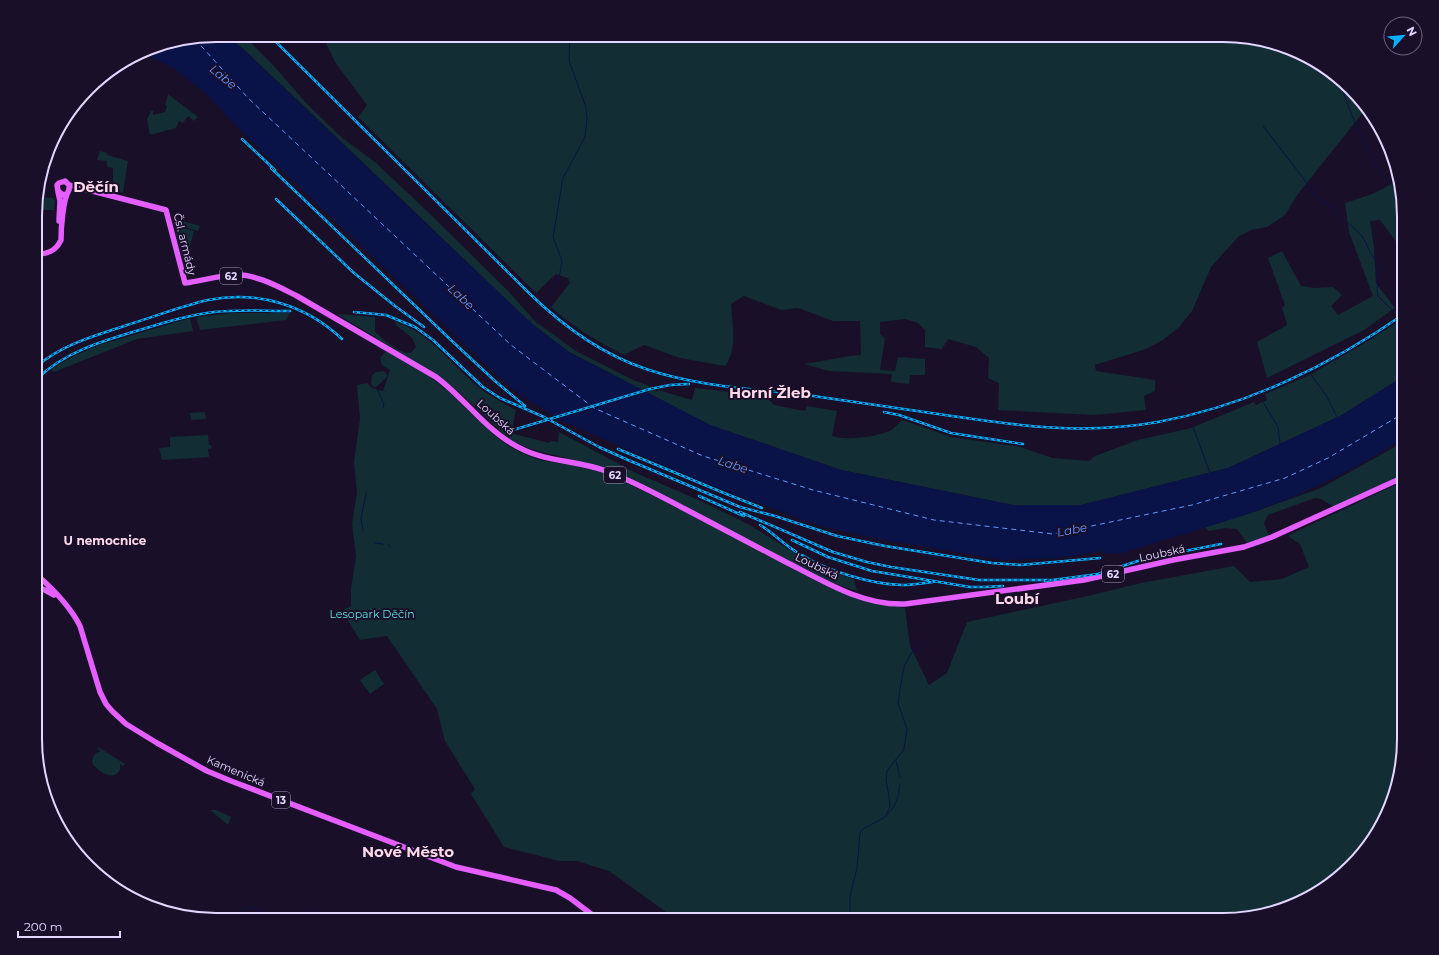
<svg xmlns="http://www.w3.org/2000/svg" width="1439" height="955" font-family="Montserrat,sans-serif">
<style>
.green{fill:#122d33}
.water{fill:#091348}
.pier{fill:#190f29}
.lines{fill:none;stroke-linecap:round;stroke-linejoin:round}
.stream{stroke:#091348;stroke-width:1}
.ferry{stroke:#6597ff;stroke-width:1;stroke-dasharray:5 4;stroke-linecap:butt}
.primary{stroke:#e55eff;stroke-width:5.5}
.rail-casing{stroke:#03b1ff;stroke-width:2.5}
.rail{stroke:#190f29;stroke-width:1;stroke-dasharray:3;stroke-linecap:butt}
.labels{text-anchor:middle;stroke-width:4;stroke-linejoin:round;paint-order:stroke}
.shield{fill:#190f29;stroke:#a79bbf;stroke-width:1}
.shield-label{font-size:10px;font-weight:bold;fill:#e4d7ff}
.street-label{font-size:11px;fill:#e4d7ff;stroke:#190f29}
.park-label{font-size:11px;fill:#5fe3de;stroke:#190f29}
.water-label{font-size:12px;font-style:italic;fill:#6597ff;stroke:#190f29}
.neighbourhood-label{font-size:12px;font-weight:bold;fill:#ffd9e9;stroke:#190f29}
.district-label{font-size:15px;font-weight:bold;fill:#ffd9e9;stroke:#190f29}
.rim{fill:none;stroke:#e4d7ff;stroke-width:2}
</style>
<rect width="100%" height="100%" fill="#190f29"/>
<path class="green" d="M225,35H243L274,66L307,104L341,137L375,162L428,212L507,290L536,322L576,351L633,380L647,385L657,392L658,390L692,400L695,388L765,396L774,405L805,411L807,406L837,411L832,436C846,441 881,437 893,429C896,426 899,423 902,420L951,437L1020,447L1053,458L1089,461L1095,456L1138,440L1191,428L1254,402L1256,405L1267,400L1265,394L1308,376L1363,344L1404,318V376L1342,415L1228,468L1081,505H1013L841,470L710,425L569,352L531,323L289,92L242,48Z
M322,35H1223L1281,45L1324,66L1365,110L1298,194L1285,215L1267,227L1251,230L1238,237L1211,267L1192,311L1179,327L1163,340L1146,349L1095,365L1096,371L1155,380V391L1144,396L1146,410L1094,415L998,410L999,383L988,378L989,358L976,347L948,339L942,349L925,347V330L918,323L905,319L880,322V334L885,339L880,370L895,371L898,357L925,359V375H910L909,384L891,382L892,374L829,371L804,364L850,356L861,355L860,321H833L798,308L781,310L744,296L731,304C732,325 738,349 725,366L680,358L644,345L624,355C598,342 573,327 551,307L570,283L568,278L556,274L536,293L358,117L367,105L335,62Z
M168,94L198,117L194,121L188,116L183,123L179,121L176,128L150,135L147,119L151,111H153V115L165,112L167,106L165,105Z
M100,151L107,153V155L128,161L123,193L113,190L114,183L113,182V168L107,167V161L97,160Z
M1396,179L1404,205V275L1400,247L1380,220L1370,221L1374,248L1376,283L1395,308L1364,330L1267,378L1257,342L1287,325L1282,308L1285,305L1268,258L1282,251L1301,286L1314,288L1333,287L1342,295L1331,306L1338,315L1373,296L1349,232L1345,203C1360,198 1386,191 1396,179Z
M41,197L53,198L55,201L54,210H37V205L41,204Z
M175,219L200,226L198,231L173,224Z
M174,225L194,231L187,257H182Z
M232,313H290L286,320L200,330L196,317Z
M337,314L375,317V332C385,340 397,353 411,353L416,347L412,338L395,324L396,322C430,333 450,363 477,386C489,396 503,403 516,410L513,424L514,434L549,443L551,441L558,442L559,432L636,473L701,501L748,524L816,566L854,579L857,591L824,580L602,467L542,452L528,448L509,439L460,393L440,377Z
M190,318L193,331L137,339L54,372L51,369L74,356L96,346Z
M386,351L430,377L449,392L493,434L507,445L520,452L539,460L583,467L607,474L658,498L820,583L873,603L905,608L910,646L929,685L947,673L967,622L1092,595L1141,583L1234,566L1250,582L1282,579L1309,567L1300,544L1289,537V535L1404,481V750L1394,797L1373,840L1313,896L1234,920H677L609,871L577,861H559L504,847L471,794L475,789L445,741L437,709L387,636L360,640L342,611L351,606V588L356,557L352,523L357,493L354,461L360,419L357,385L367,383L372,388L383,391L388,376L375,388L371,384L372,375L376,372L384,371L388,376L390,370L382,365L380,358Z
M205,412L206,419L191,420L190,413Z
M208,435L209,445H211L212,448L208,449L209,457L162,460L159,448L170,447V437Z
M1404,442V474L1334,507L1321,499L1315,498L1268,515L1264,523L1269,537L1247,543L1237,529L1225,528L1209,531L1205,527L1254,512L1321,488Z
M375,670L384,684L370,694L360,680Z
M98,747L125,764L123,766L120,764V770C113,782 100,772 93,765C91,758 94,753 101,751L97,749Z
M210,810H216L231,817L228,825Z
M222,913L284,920H220Z"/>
<path class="water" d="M216,35H225L242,48L531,323L569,352L710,425L841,470L1013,505H1081L1228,468L1342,415L1404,376V438C1357,469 1306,493 1253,512C1210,527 1166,539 1123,553L1105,554L1104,551L1059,558L1004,560L873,538L825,527L803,520L695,479L560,420L519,394L499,377L242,132L206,94L174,68L141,52L147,49Z"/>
<path class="pier" d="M645,389L650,391L555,420L551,418Z"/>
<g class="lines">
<path class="stream" d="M1320,74L1339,82
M1340,83C1354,123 1371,166 1401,196
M1263,126L1317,196L1325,203L1330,205L1363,237L1371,254L1378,263L1379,268L1377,291L1378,296L1404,322
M530,322L541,309L559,278L562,261L553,237L561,190L562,180L585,137L587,119L586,107L569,61L570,35
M1311,375L1326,395L1337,417
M376,387L384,404L383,408
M1263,402L1278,427L1280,443
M1193,427L1210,473
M363,531L361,519L366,493
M375,543L383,544
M388,544L390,547
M923,600V590
M896,761L900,777
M887,815C896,806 899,797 900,784
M146,903L167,912
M178,914L193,915L197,917
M208,919H223L242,914L246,907H253L271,918L282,917L296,920
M303,920L314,911C323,917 332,916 342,920
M850,920V896L857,868L860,833L863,829L885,817L890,807L889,797L886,780L887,771L904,749L907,729L898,703L903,671L905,664L917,644"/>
<path class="ferry" d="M195,39L248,98L511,345L594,408L703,456L813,490L934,520L1053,534L1192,505L1285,478L1328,458L1404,413"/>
<path class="primary" d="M58,192L60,201L59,221
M66,194L63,195L58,191L57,185L59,183L65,181L69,185L166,210L185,283C201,281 217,276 233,275C254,273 279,287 297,296L436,377C463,397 483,426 511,443C542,463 574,459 606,471C633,481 660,496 685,509C717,526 750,543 782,560C820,579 861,606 905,604L1084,580L1173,560L1244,547L1272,537L1404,477
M37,254C48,254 56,251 61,240C61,228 63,199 69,190V185
M37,575C53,589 70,606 80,626L100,692L106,704L112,711L126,724L157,743L207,771L231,781L456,867L556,890L570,898L599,920
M37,587L45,590L54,595"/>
<defs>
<path id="rail" d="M269,35L530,294C563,326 601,354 646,369C702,388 762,389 820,397C862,403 903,409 945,415C1019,426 1083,435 1158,422C1246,406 1331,365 1404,314
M242,139L275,170
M271,168L453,342L495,381L525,406
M276,199L354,273L395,306L424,327
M354,312L386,315L415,327L433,340L483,387L500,398L544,417L599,447L628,460L740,507L775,516L837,536L885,546L992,563L1020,565L1100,558
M37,366C63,344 95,336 127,325C154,317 181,306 208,300C257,290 306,305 342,339
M37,379C65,351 106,340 143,329C166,322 189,315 214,312C239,309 264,311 290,311
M884,412L899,415L951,433L1023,444
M513,430L650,389L670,385L689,384
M618,449L724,493L762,508
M699,496L744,516
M740,512L833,552L867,562L891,567L979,580H1050
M760,525C774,533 785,546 800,554C828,571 869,584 902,585C912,585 923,583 933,582
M792,540L828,557L872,571L970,587H985L1003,586
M1045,581L1098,574L1144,559L1221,544"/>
</defs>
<use href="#rail" class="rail-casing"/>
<use href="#rail" class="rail"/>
</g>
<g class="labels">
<g class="shield">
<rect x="220" y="268" width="22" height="16" rx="3"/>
<rect x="604" y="467" width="22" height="16" rx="3"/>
<rect x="1102" y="566" width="22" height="16" rx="3"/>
<rect x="272" y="792" width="18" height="16" rx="3"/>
</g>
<g class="shield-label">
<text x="231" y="280">62</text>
<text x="615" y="479">62</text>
<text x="1113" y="578">62</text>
<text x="281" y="804">13</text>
</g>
<g class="street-label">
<text transform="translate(185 244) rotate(76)" y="4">Čsl. armády</text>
<text transform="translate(496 417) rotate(42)" y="4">Loubská</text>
<text transform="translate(1162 553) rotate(-12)" y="4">Loubská</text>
<text transform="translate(817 566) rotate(26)" y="4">Loubská</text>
<text transform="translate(236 771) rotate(23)" y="4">Kamenická</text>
</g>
<g class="park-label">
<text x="372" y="618">Lesopark Děčín</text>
</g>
<g class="water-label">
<text transform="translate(223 77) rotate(39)" y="4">Labe</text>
<text transform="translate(461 297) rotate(43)" y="4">Labe</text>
<text transform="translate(733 465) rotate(18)" y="4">Labe</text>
<text transform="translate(1072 530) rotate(-11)" y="4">Labe</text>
</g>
<g class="neighbourhood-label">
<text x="105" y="545">U nemocnice</text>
</g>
<g class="district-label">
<text x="96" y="192">Děčín</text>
<text x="770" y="398">Horní Žleb</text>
<text x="1017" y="604">Loubí</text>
<text x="408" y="857">Nové Město</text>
</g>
</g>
<path d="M0 0H1439V955H0ZM216 42H1223A174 174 0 0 1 1397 216V739A174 174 0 0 1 1223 913H216A174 174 0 0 1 42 739V216A174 174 0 0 1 216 42Z" fill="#190f29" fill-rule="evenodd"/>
<path class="rim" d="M216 42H1223A174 174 0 0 1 1397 216V739A174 174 0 0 1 1223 913H216A174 174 0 0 1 42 739V216A174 174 0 0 1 216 42Z"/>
<g transform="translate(1403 36) rotate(63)"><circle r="19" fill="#190f29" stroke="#6a5f7f"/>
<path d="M0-3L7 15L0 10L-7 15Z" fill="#03b1ff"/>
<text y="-6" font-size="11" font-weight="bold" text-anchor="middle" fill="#e4d7ff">N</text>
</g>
<path d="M18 931v6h102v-6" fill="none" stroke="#e4d7ff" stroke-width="2"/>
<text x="24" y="931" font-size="12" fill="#e4d7ff" stroke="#190f29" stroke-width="3" paint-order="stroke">200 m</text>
</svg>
